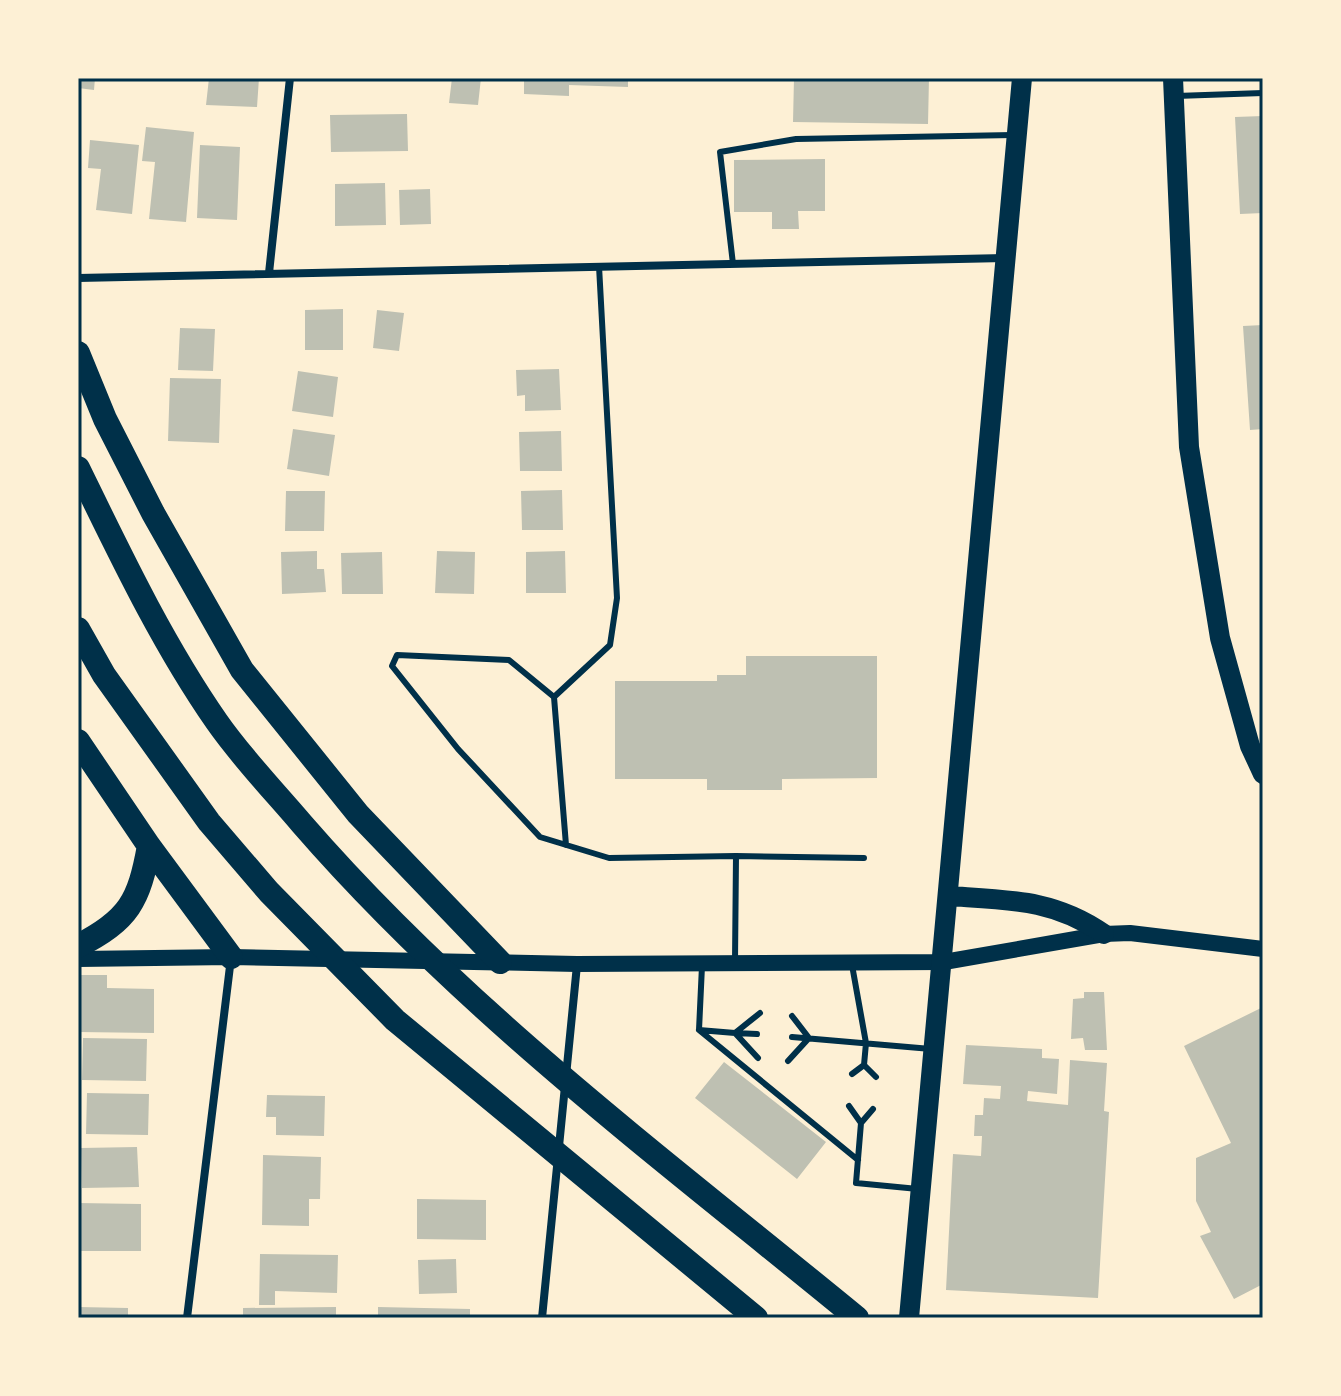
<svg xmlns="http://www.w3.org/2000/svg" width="1341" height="1396" font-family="Poppins,sans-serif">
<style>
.building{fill:#bec0b2}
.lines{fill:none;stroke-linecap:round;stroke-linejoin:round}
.service{stroke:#003049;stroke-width:6}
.minor{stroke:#003049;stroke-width:8}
.secondary{stroke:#003049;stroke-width:16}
.primary{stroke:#003049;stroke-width:20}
.motorway{stroke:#003049;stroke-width:24}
.neatline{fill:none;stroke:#003049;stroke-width:3}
</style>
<rect width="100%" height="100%" fill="#fdf0d5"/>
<path class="building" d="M78,78H95L94,90L78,88Z
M209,78H259L257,107L206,105Z
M452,78H481L478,105L449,103Z
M524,78H628V87L569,85V96L524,94Z
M794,78H929L928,124L793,122Z
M407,114L408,151L331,152L330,115Z
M1263,116V213L1240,214L1235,117Z
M146,127L194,132L186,222L149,219L155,162L142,161Z
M90,140L139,145L132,214L96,210L101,169L88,168Z
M200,145L240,147L237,220L197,218Z
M825,159V211H798L799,229H772V212H734V160Z
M385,183L386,225L335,226V184Z
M430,189L431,224L400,225L399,190Z
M343,309V350H305V310Z
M377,310L404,313L399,351L373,348Z
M1263,325V429L1250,430L1243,326Z
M180,328L215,329L213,371L178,370Z
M559,369L561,410L525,411V395L517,396L516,370Z
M298,371L338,377L333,417L292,411Z
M170,378L221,379L219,443L168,441Z
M293,429L335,435L329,476L287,469Z
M561,431L562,471H520L519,432Z
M562,490L563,530H522L521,491Z
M286,491H325L324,531H285Z
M317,551V569H324L326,592L282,594L281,552Z
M437,551L475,552L474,594L435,593Z
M565,551L566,593H526V552Z
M382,552L383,594H342L341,553Z
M746,656H877V778L782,779V790H707V779H615V681H717V675H746Z
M78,975H107V988L154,989V1033L78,1032Z
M1084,992H1104L1107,1050H1085L1083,1038L1071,1039L1073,999L1084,998Z
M1263,1007V1284L1234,1299L1200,1236L1211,1232L1196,1201V1158L1231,1143L1184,1046Z
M83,1038L147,1039L146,1081L82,1080Z
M966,1045L1042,1049V1058L1059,1059L1057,1094L1028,1091L1027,1101L1068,1105L1070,1060L1107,1063L1104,1111L1109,1112L1098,1298L946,1290L953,1154L981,1156L982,1136H974L975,1115H983L984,1098L1000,1099L1001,1086L963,1084Z
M724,1062L826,1142L797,1179L695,1098Z
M87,1093L149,1094L148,1135L86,1134Z
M267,1095L325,1096L324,1136L276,1135V1117H266Z
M137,1147L139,1187L82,1188L81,1148Z
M263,1155L321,1157L320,1199H309V1226L262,1225Z
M417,1199L486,1200V1240L417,1239Z
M78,1203L141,1204V1251H78Z
M260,1254L338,1255L337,1293L275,1291V1305H259Z
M456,1259L457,1293L419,1294L418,1260Z
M78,1307L128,1308V1318H78Z
M336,1307V1318H243V1308Z
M378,1307L470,1309V1318H378Z"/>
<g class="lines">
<path class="service" d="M1176,96L1263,93
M733,264L720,152L796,139L1013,135
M599,266L617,598L610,645L554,697L509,660L397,655L392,666L458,749L540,837L609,858L736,856L735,961
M554,697L566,845
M736,856L864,858
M852,965L866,1043L864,1065L852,1074
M702,966L699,1030L735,1033L760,1013
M792,1016L809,1038
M699,1030L858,1160
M757,1034L735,1033L758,1058
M792,1037L931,1049
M788,1061L809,1038
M864,1065L876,1077
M849,1106L861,1123L873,1109
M861,1123L856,1183L918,1189"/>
<path class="minor" d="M269,273L290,78
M78,278L1005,258
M187,1318L231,958
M542,1318L577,965"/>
<path class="secondary" d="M78,959L231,957L577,964L944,962L1104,934L1130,933L1263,949"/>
<path class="primary" d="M1173,78L1189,447L1220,638L1250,746L1263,774
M949,896C1008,900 1054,899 1104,934
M909,1318L1022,78"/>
<path class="motorway" d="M78,353L105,419L153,513L242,670L358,814L500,962
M78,468C120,554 162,643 217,722C242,758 274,791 302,824C465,1012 666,1161 857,1318
M78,629L104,675L209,822L269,892L395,1020L756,1318
M78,741L149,846L231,957
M78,946C129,920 139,901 149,846"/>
</g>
<rect width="1341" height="1396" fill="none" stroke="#fdf0d5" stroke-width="160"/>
<rect x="80" y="80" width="1181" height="1236" class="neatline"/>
</svg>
